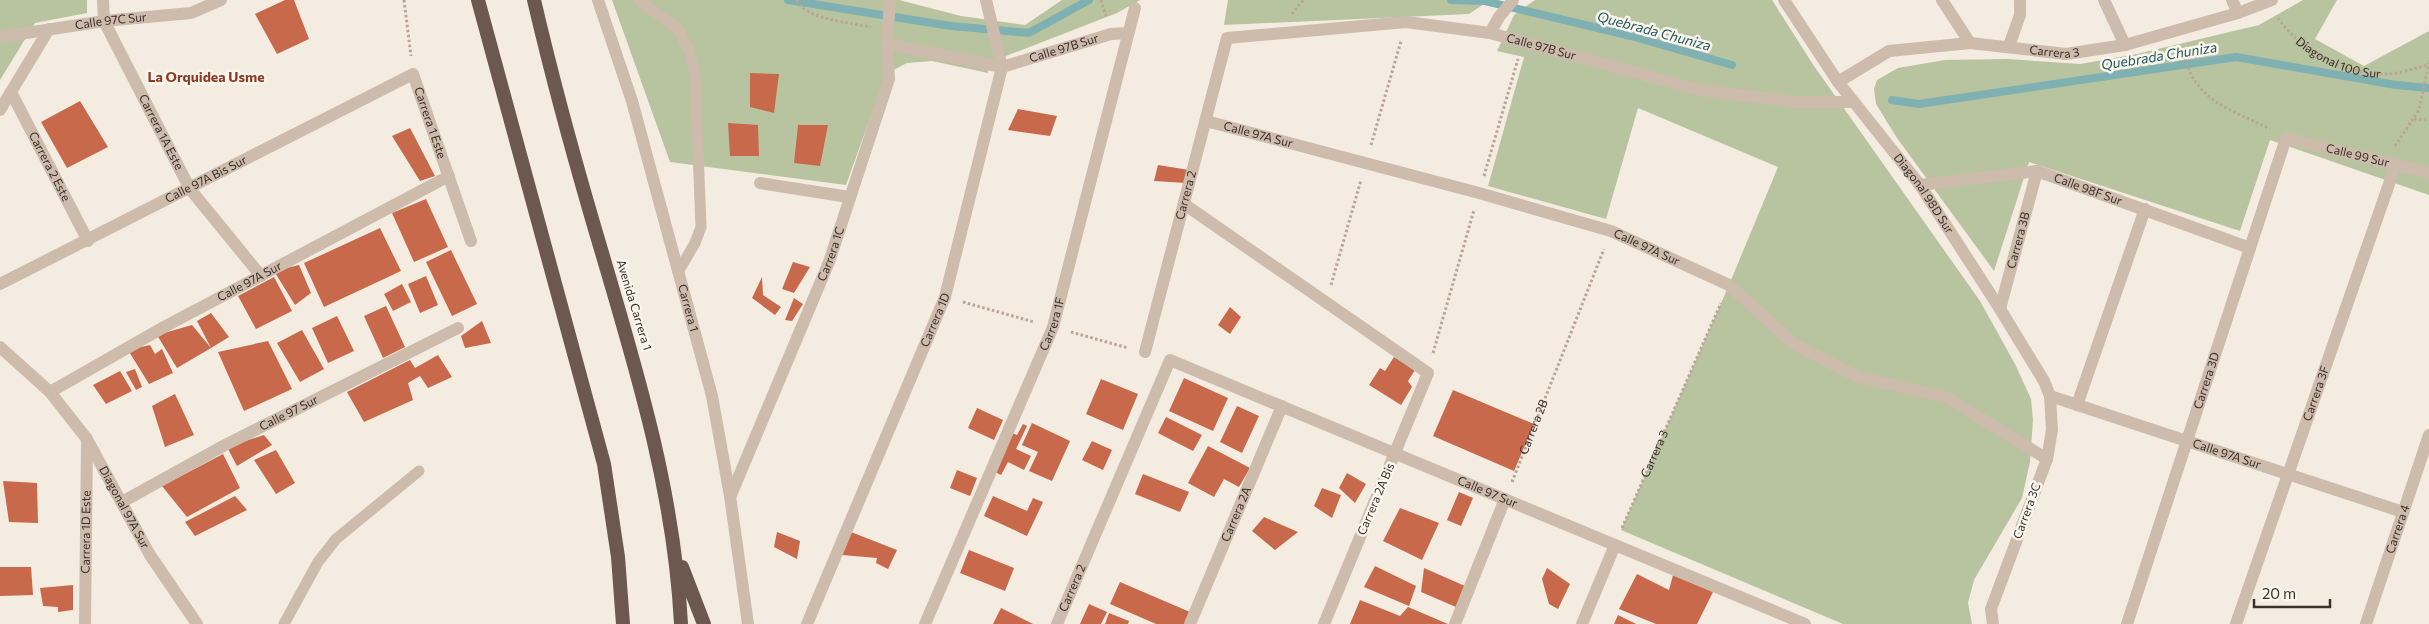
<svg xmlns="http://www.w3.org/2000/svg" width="2429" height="624" font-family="Commissioner,sans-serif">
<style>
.green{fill:#b8c4a0}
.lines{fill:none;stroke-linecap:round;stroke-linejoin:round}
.stream{stroke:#7fb0b2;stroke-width:8}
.building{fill:#c8694b}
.path{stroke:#b9a596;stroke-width:3;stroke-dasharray:2.5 2.5;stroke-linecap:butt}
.service{stroke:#cdbbac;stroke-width:11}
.minor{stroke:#cdbbac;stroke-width:12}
.tertiary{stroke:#cdbbac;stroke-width:12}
.trunk{stroke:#6c584f;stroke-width:14}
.labels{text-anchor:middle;stroke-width:5;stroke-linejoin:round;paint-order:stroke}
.street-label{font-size:12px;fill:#3b302b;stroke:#fbf5ee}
.water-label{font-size:14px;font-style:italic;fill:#1f5a5e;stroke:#fbf5ee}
.neighbourhood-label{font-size:14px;font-weight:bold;fill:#8c3b22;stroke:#fbf5ee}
</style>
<rect width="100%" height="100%" fill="#f4ebe1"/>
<path class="green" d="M0,0H87V13L35,23L0,80Z
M612,0H899L961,16L1025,25L1062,0H1140L1117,13L988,63V73L932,61L907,63L886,74L846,185L670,162Z
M1228,0H1490L1469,14L1224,25Z
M1535,0H1772L1814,66L1980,301L2015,364L2031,399L2033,420L2030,462L2022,498L1974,580L1968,603L1972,624H1843L1621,530L1729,285L1778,167L1638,108L1606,219L1488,186L1524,57L1497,51L1514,15Z
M2303,0H2337L2315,39L2364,66L2429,31V195L2270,140L2240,231L2029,162L1994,271L1897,138L1876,104L1874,89L1877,80L1898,68L1945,60L2008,59L2080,64L2137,54L2259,25Z"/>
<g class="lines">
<path class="stream" d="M788,0L951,26L1029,33L1089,0
M1451,0L1485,1L1631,36L1732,65
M1892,100L1919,104L2236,57L2396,85L2429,88"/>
</g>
<path class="building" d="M285,0H294L309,39L277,54L255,14Z
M750,73L779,74L774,113L750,107Z
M80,101L108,147L67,168L41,122Z
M1018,109L1057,116L1050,136L1008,130Z
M728,123L758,125L759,156H730Z
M798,125H828L820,166L794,163Z
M410,128L435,176L420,181L392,136Z
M1158,165L1189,170L1186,183L1154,181Z
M426,199L448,247L414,262L392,213Z
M380,228L401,271L324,307L304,263Z
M451,250L477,304L452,316L426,262Z
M793,262L810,267L794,293L782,289Z
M299,265L311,293L295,305L274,271Z
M426,276L438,305L420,313L408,284Z
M274,277L292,311L256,329L238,296Z
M762,277L763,295L781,307L775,315L752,298Z
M402,284L411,302L393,311L384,294Z
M794,298L803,304L792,321L785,320Z
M386,306L405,347L383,358L364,316Z
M1230,307L1241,317L1230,334L1218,325Z
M211,313L229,337L211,348L197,321Z
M337,316L354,351L328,363L312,328Z
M482,321L491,343L465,348L461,336Z
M192,325L211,348L177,368L157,335Z
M302,330L324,369L300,382L277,343Z
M268,341L292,389L244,411L218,352Z
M150,345L155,354L162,349L173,373L149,384L128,350Z
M438,355L452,377L428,388L420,376L408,383L413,400L364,422L347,392L410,360L415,368Z
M1394,357L1415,370L1408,381L1412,387L1401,405L1369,385L1380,368L1385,371Z
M135,369L142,387L136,390L126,372Z
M120,371L132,391L106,404L93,385Z
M1184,378L1228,398L1213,431L1169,411Z
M1101,379L1138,394L1123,430L1086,414Z
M1453,390L1534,424L1514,471L1433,436Z
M175,394L194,435L165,447L152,406Z
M1237,406L1259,416L1242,453L1220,442Z
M977,408L1003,420L994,440L968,428Z
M1166,417L1202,435L1193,451L1158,433Z
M1032,423L1070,441L1052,481L1029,471L1038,452L1022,445Z
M1023,424L1027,426L1016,449L1031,456L1024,470L1008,462L1001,475L993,471L1012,433L1017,435Z
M264,435L272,445L237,466L227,447Z
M1092,441L1112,450L1103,470L1082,460Z
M1208,446L1250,468L1239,487L1224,479L1214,497L1188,483Z
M276,450L295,483L276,494L254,460Z
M223,454L240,488L187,517L162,486Z
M957,470L977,478L970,496L950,488Z
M1347,473L1366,484L1355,503L1339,488Z
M1143,474L1189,492L1180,512L1135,494Z
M3,481L37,483L38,523L9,522Z
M1322,488L1341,495L1332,518L1314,506Z
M1459,492L1473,498L1461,526L1447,520Z
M235,496L247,510L195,536L185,522Z
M993,496L1027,511L1033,498L1043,502L1027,536L984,516Z
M1400,508L1439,523L1422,560L1383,541Z
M1264,517L1298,532L1275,550L1252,531Z
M777,532L800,541L797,559L774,547Z
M851,532L897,550L888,569L876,563L877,558L842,555Z
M969,550L1014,568L1005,591L960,573Z
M1375,566L1416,586L1409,606L1364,587Z
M0,567H31L33,595L0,596Z
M1424,568L1465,586L1456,607L1421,592Z
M1547,568L1570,584L1558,609L1549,604L1542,579Z
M1637,574L1669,590L1673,575L1713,592L1697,624H1656L1619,609Z
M1120,582L1190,612L1185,624H1156L1110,604Z
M73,585V610L58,612V607L43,606L40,588Z
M1360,600L1400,616L1408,607L1448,624H1350Z
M1089,604L1107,612L1101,624H1080Z
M1001,608L1033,624H993Z
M1109,613L1129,621L1128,624H1105Z
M1618,615L1636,624H1614Z"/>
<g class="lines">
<g class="path">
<path d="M404,0L411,56"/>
<path d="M797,0C804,19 852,23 871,27"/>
<path d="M1101,0L1106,16"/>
<path d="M1292,14L1303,0"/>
<path id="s1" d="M2278,18C2301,51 2345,75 2386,74C2400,74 2415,68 2428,65"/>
<path d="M2183,48C2191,100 2228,108 2270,129"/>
<path d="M2414,119L2429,120"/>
<path d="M1371,145L1401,41"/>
<path d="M2395,146L2419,110L2429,63"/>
<path d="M1484,176L1518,59"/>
<path d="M1331,285L1361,180"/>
<path d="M963,302L1034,322"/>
<path d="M1071,332L1128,348"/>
<path d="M1433,353L1474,210"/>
<path id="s2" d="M1512,482L1604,249"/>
<path id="s3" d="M1622,528L1721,303"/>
</g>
<path class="service" d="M639,0L678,29L689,50L695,74L701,227L695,243L678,272
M284,624L318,562L336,539L419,471"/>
<g class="minor">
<path id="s4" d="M103,0L104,21L190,189L261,276"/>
<path id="s5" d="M598,0L632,101L712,396L730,496L748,624"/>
<path id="s6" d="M1784,0L1838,82L1920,185L2000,309L2044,381L2050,396L2052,430L2047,459L1991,609L1993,624"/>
<path d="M1942,0L1970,43"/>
<path d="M2104,0L2125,45"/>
<path d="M2232,0L2238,13"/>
<path d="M1490,33L1499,17L1513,0"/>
<path id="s7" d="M0,37L104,21L191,13L221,0"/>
<path id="s8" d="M887,44L1002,67L1111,34L1128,33"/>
<path d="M2009,46L2020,15V0"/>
<path id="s9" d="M1838,82L1889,51L1970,43L2066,54L2125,45L2238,13L2272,0"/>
<path id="s10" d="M11,92L88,241"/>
<path d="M0,110L49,29"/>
<path id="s11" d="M1206,121L1479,193L1611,231L1729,285L1794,344L1858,377L1946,397L2047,459"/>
<path d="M760,183L849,197"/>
<path id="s12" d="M1920,185L2037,171L2250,248"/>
<path d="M1184,204L1428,373L1324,624"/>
<path id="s13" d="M0,284L413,74L471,241"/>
<path id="s14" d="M2000,309L2037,171"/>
<path id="s15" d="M0,347L50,392L87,439L150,555L197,624"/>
<path id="s16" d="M1145,352L1227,38L1406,22L1490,33L1700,90L1797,102H1854"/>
<path id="s17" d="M50,392L164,327L449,176"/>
<path id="s18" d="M2050,396L2403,512"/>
<path d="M2077,405L2145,209"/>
<path id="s19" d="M731,495L829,262L889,79L887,44L890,0"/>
<path id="s20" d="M122,502L225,445L458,328"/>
<path id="s21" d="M85,624L87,442"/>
<path id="s22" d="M807,624L945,297L1002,67L986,0"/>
<path id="s23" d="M925,624L1053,327L1135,8"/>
<path id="s24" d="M1190,624L1282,406"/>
<path d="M1455,624L1505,499"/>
<path d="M1582,624L1615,545"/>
<path id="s25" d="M2127,624L2286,138L2429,173"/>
<path id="s26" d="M2236,624L2396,164"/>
<path id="s27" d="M2366,624L2429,435"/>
</g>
<path class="tertiary" id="s28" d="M1057,624L1170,360L1805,624"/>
<path class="trunk" d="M478,0L604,464L618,557L623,624
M534,0C551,73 571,147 592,219C631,352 674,484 681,624
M682,567L704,624"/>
</g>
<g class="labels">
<g class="street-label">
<text dy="4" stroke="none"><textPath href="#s7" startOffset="112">Calle 97C Sur</textPath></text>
<text dy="4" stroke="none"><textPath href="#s16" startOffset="642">Calle 97B Sur</textPath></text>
<text dy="4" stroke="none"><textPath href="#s8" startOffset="182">Calle 97B Sur</textPath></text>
<text dy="4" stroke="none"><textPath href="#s9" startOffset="226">Carrera 3</textPath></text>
<text dy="4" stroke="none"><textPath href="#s1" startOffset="75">Diagonal 100 Sur</textPath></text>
<text dy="4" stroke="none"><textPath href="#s13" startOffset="515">Carrera 1 Este</textPath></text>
<text dy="4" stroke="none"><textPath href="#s4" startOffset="146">Carrera 1A Este</textPath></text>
<text dy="4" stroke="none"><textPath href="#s11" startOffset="54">Calle 97A Sur</textPath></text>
<text dy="4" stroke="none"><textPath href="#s25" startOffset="585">Calle 99 Sur</textPath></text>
<text dy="4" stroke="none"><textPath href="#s10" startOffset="84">Carrera 2 Este</textPath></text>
<text dy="4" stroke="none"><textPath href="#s13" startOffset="231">Calle 97A Bis Sur</textPath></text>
<text dy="4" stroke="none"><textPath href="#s12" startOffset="172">Calle 98F Sur</textPath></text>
<text dy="4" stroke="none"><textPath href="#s6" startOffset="239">Diagonal 98D Sur</textPath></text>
<text dy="4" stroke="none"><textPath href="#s16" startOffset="162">Carrera 2</textPath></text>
<text dy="4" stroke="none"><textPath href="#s14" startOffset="71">Carrera 3B</textPath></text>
<text dy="4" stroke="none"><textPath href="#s11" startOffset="459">Calle 97A Sur</textPath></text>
<text dy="4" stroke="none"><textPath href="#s19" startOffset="261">Carrera 1C</textPath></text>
<text dy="4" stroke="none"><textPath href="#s17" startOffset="228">Calle 97A Sur</textPath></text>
<text transform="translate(634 305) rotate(73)" y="4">Avenida Carrera 1</text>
<text dy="4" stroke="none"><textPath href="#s5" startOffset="321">Carrera 1</textPath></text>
<text dy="4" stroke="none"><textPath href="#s22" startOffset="330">Carrera 1D</textPath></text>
<text dy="4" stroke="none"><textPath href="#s23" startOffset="326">Carrera 1F</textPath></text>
<text dy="4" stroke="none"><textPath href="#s25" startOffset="256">Carrera 3D</textPath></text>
<text dy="4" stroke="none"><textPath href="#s26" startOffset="244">Carrera 3F</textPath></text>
<text dy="4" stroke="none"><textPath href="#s20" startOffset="189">Calle 97 Sur</textPath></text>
<text dy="4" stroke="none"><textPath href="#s2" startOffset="59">Carrera 2B</textPath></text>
<text dy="4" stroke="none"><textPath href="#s3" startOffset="81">Carrera 3</textPath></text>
<text dy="4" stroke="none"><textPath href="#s18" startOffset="186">Calle 97A Sur</textPath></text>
<text dy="4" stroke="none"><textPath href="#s28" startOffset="631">Calle 97 Sur</textPath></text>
<text transform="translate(1376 499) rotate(-67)" y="4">Carrera 2A Bis</text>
<text dy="4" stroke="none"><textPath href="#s15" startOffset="205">Diagonal 97A Sur</textPath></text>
<text transform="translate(2027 511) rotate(-70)" y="4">Carrera 3C</text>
<text dy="4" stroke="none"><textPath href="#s24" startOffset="119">Carrera 2A</textPath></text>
<text dy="4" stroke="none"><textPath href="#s27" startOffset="100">Carrera 4</textPath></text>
<text dy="4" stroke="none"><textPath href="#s21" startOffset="92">Carrera 1D Este</textPath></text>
<text dy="4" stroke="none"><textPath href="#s28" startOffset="39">Carrera 2</textPath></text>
</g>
<g class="water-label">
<text transform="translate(1654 31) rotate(15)" y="5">Quebrada Chuniza</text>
<text transform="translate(2159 56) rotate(-9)" y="5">Quebrada Chuniza</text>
</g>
<g class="neighbourhood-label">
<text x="206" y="82">La Orquidea Usme</text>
</g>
</g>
<path d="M2254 599v8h76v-8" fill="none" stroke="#3b302b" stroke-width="2.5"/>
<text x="2262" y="599" font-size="15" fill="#3b302b" stroke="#fbf5ee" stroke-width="4" paint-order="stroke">20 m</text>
</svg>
